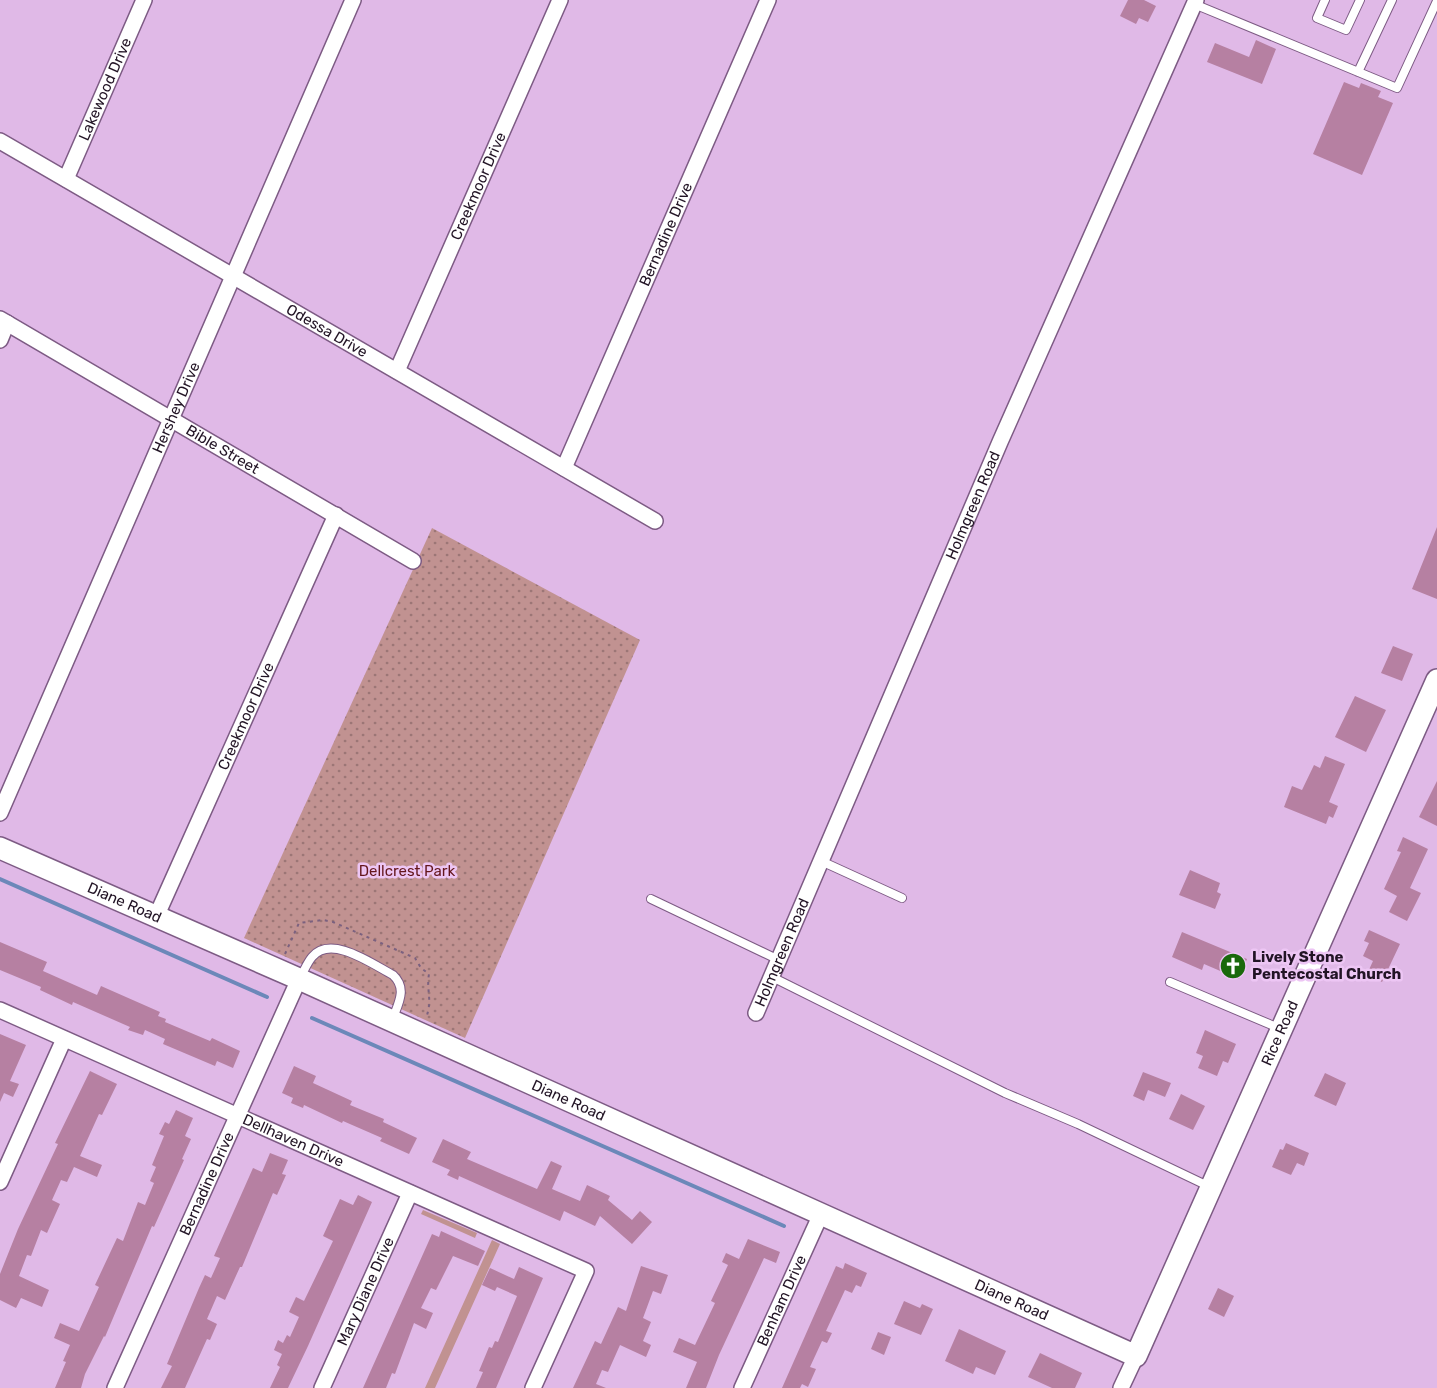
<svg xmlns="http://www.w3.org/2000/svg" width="1437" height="1388" font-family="Rubik,sans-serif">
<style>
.green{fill:#c19291}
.park{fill:url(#park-dots)}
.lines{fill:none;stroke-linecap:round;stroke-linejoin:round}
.stream{stroke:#6c88b9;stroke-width:4}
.building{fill:#b680a2}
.lane-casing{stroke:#7d5b84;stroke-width:10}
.street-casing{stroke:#7d5b84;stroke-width:18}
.secondary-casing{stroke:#7d5b84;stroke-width:24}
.path{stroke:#7b617f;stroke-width:2;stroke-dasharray:3 4.5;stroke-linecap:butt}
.lane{stroke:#fff;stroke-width:8}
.street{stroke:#fff;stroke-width:15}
.secondary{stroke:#fff;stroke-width:21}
.labels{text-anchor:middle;stroke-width:5;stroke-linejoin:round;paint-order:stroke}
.street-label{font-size:15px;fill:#221425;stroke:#edc6f4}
.park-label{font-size:15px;fill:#64161c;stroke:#edc6f4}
.poi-label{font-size:15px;font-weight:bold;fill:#221425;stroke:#edc6f4;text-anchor:start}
</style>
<defs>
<pattern id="park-dots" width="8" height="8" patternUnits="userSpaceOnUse" patternTransform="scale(1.5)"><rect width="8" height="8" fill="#c19291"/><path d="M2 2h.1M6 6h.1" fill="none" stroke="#9c7676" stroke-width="1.8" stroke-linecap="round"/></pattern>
</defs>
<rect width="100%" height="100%" fill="#e0b9e7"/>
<path class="green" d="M423,1210L477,1233L475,1238L421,1214Z
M492,1240L500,1244L435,1388H425Z"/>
<path class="park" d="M432,528L640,640L465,1038L244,938Z"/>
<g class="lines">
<path class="stream" d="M0,879L267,997
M312,1018L784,1226"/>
</g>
<path class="building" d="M1128,0H1144L1156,6L1148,22L1139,18L1136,24L1120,16Z
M1256,40L1276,49L1262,84L1207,62L1215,43L1249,57Z
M1344,82L1359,88L1361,83L1381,91L1378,97L1393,103L1362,175L1313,154Z
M1437,527V599L1412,589Z
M1393,646L1413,654L1402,681L1381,673Z
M1355,696L1386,710L1366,752L1335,737Z
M1325,756L1345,764L1329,802L1338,806L1333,818L1329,816L1326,824L1284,807L1292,786L1302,790L1314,765L1320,768Z
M1437,781V826L1419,817Z
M1403,837L1428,849L1410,888L1421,893L1407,921L1389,912L1397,896L1384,889L1401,852L1397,851Z
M1190,870L1220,883L1217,892L1221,894L1215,909L1179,895Z
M1369,930L1400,944L1382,982L1367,974L1373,961L1363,956L1369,943L1364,941Z
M1182,932L1247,959L1239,979L1204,964L1202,970L1172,957Z
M0,942L47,962L43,971L97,995L101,986L160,1012L158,1016L166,1019L165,1022L210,1041L212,1038L240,1051L233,1068L217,1061L215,1066L163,1044L165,1039L145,1030L143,1035L128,1030L130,1027L73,1002L72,1005L40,990L41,987L0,970Z
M1205,1030L1236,1044L1228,1063L1223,1061L1217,1076L1198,1068L1203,1056L1196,1053Z
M0,1034L26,1045L10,1081L19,1084L13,1097L4,1093L0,1102Z
M294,1066L316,1076L313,1083L352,1101L350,1105L384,1119L383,1122L417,1138L409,1154L380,1141L382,1138L343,1121L342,1123L304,1105L303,1108L291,1103L293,1098L282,1093Z
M90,1071L117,1084L102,1115L99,1114L80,1156L102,1165L97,1177L74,1167L67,1182L61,1180L52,1200L60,1204L47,1233L41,1230L31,1256L27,1255L19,1276L49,1290L42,1307L21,1298L16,1308L0,1300V1274L18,1229L58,1144L55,1143Z
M1143,1072L1171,1083L1165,1097L1148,1090L1144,1101L1133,1096Z
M1325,1073L1346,1083L1336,1106L1314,1096Z
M1181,1094L1205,1106L1193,1130L1169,1119Z
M176,1110L193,1118L185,1136L191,1139L182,1159L184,1160L154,1227L152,1226L105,1337L104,1336L85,1374L81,1388H55L66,1362L63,1361L70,1345L54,1338L60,1323L79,1331L99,1287L95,1285L117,1238L123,1241L138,1202L145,1205L154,1183L150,1181L156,1167L152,1165L164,1136L159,1134L165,1122L169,1124Z
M443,1139L471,1152L467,1159L537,1189L551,1161L562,1166L552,1189L580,1201L587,1185L610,1196L608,1200L632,1220L640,1211L652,1222L632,1244L600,1216L595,1226L564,1211L560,1221L459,1176L458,1180L447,1175L450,1170L432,1162Z
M1286,1143L1309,1153L1304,1166L1297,1163L1291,1175L1272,1167L1280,1149L1283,1150Z
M270,1153L288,1160L282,1174L286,1175L277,1195L273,1193L242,1267H240L225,1300L217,1296L207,1319L217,1324L210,1340L207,1339L185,1388H161L172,1366L167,1364L199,1288L205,1275L211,1278L220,1258L214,1256L253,1168L262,1172Z
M358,1195L372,1202L308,1346L288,1388H270L280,1367L277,1365L282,1354L274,1350L278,1340L283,1343L287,1335L290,1337L299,1317L289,1312L296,1297L304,1301L333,1241L323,1236L340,1199L353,1205Z
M441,1231L485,1251L478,1266L453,1256L436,1290L431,1288L421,1308L433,1313L426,1329L414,1323L395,1374L392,1373L386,1388H363L432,1234L439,1237Z
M748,1239L780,1252L776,1263L764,1258L719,1355L706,1388H686L697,1362L673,1352L679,1338L695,1345L715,1303L711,1301L728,1265L722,1262L726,1253L739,1259Z
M845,1263L867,1273L861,1287L856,1285L852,1293L845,1290L826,1331L832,1333L827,1343L822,1341L810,1367L816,1369L808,1387L802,1384L800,1388H782L836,1266L843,1269Z
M641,1266L668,1275L661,1294L653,1291L643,1318L651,1322L643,1341L651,1345L646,1357L620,1345L608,1372L602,1370L596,1384L606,1388H573L595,1341L601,1344L618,1307L626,1311Z
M519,1267L543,1278L496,1388H476L483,1372L479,1371L489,1347L492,1348L495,1341L498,1342L517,1296L497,1287L495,1291L482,1285L490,1268L514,1279Z
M1218,1288L1234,1296L1224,1317L1208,1309Z
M904,1301L920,1308L922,1304L933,1309L921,1335L894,1324Z
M959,1329L1006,1351L995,1375L976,1367L973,1374L945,1361Z
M878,1332L891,1337L884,1355L871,1349Z
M1040,1353L1082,1373L1075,1388H1052L1028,1377Z"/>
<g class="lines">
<defs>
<path id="lane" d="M1325,0L1317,18L1346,30L1360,0
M1194,4L1397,88L1437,1
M1358,72L1392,0
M821,861L902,898
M651,899L779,960
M772,977L1005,1093L1078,1124L1208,1186
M300,978C304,971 307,963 312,957C331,934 372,964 393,975C407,988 399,1002 393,1018
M1170,982L1281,1029"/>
<g id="street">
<path id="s1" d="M0,141L655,521"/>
<path id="s2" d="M66,179L144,0"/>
<path id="s3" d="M0,319L413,561"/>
<path d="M0,340L7,323"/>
<path id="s4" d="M397,371L560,0"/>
<path id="s5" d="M564,468L768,0"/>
<path id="s6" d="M0,813L353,0"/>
<path id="s7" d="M156,917L336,515"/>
<path id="s8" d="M0,1010L586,1271L533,1388"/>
<path id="s9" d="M756,1013L1000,442L1196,0"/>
<path d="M0,1182L64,1039"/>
<path id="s10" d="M115,1388L299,979"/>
<path id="s11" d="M322,1388L410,1193"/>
<path id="s12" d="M742,1388L821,1214"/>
<path d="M1121,1388L1136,1356"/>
</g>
<g id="secondary">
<path id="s13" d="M0,848L299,979L1136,1356L1437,680"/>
</g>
</defs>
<use href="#lane" class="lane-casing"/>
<use href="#street" class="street-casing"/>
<use href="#secondary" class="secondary-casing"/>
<path class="path" d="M285,954L299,923L323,920L333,922L415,958L421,968L429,974C426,992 433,999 426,1018"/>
<use href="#lane" class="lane"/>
<use href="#street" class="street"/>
<use href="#secondary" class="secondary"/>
</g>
<defs>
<symbol id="church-disc" viewBox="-11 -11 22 22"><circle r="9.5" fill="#19690b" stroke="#edc6f4"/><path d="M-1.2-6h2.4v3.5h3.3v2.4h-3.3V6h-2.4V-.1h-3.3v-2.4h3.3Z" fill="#fff"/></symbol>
</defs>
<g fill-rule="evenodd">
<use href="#church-disc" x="1218" y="951" width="30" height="30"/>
</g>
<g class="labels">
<g class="street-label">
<text dy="5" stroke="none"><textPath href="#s2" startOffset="98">Lakewood Drive</textPath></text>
<text dy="5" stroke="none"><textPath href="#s4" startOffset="202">Creekmoor Drive</textPath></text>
<text dy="5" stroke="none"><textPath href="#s5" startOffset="255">Bernadine Drive</textPath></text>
<text dy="5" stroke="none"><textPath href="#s1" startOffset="378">Odessa Drive</textPath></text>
<text dy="5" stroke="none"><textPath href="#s6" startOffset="442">Hershey Drive</textPath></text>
<text dy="5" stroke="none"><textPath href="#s3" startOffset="258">Bible Street</textPath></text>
<text dy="5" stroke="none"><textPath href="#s9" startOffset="552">Holmgreen Road</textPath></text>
<text dy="5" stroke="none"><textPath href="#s7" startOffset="220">Creekmoor Drive</textPath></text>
<text dy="5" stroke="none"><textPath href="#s13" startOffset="136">Diane Road</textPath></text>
<text dy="5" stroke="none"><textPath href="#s9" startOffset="66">Holmgreen Road</textPath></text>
<text dy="5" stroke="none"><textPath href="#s13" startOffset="1598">Rice Road</textPath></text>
<text dy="5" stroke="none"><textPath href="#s13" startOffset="622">Diane Road</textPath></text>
<text dy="5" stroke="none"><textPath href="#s8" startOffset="321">Dellhaven Drive</textPath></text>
<text dy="5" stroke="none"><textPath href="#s10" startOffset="224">Bernadine Drive</textPath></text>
<text dy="5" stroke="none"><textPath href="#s11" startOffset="106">Mary Diane Drive</textPath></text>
<text dy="5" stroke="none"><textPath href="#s13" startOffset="1108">Diane Road</textPath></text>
<text dy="5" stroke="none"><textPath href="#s12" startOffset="96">Benham Drive</textPath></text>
</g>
<g class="park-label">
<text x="407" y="876">Dellcrest Park</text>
</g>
<g class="poi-label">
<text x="1252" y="962">Lively Stone<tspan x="1252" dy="17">Pentecostal Church</tspan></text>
</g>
</g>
</svg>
